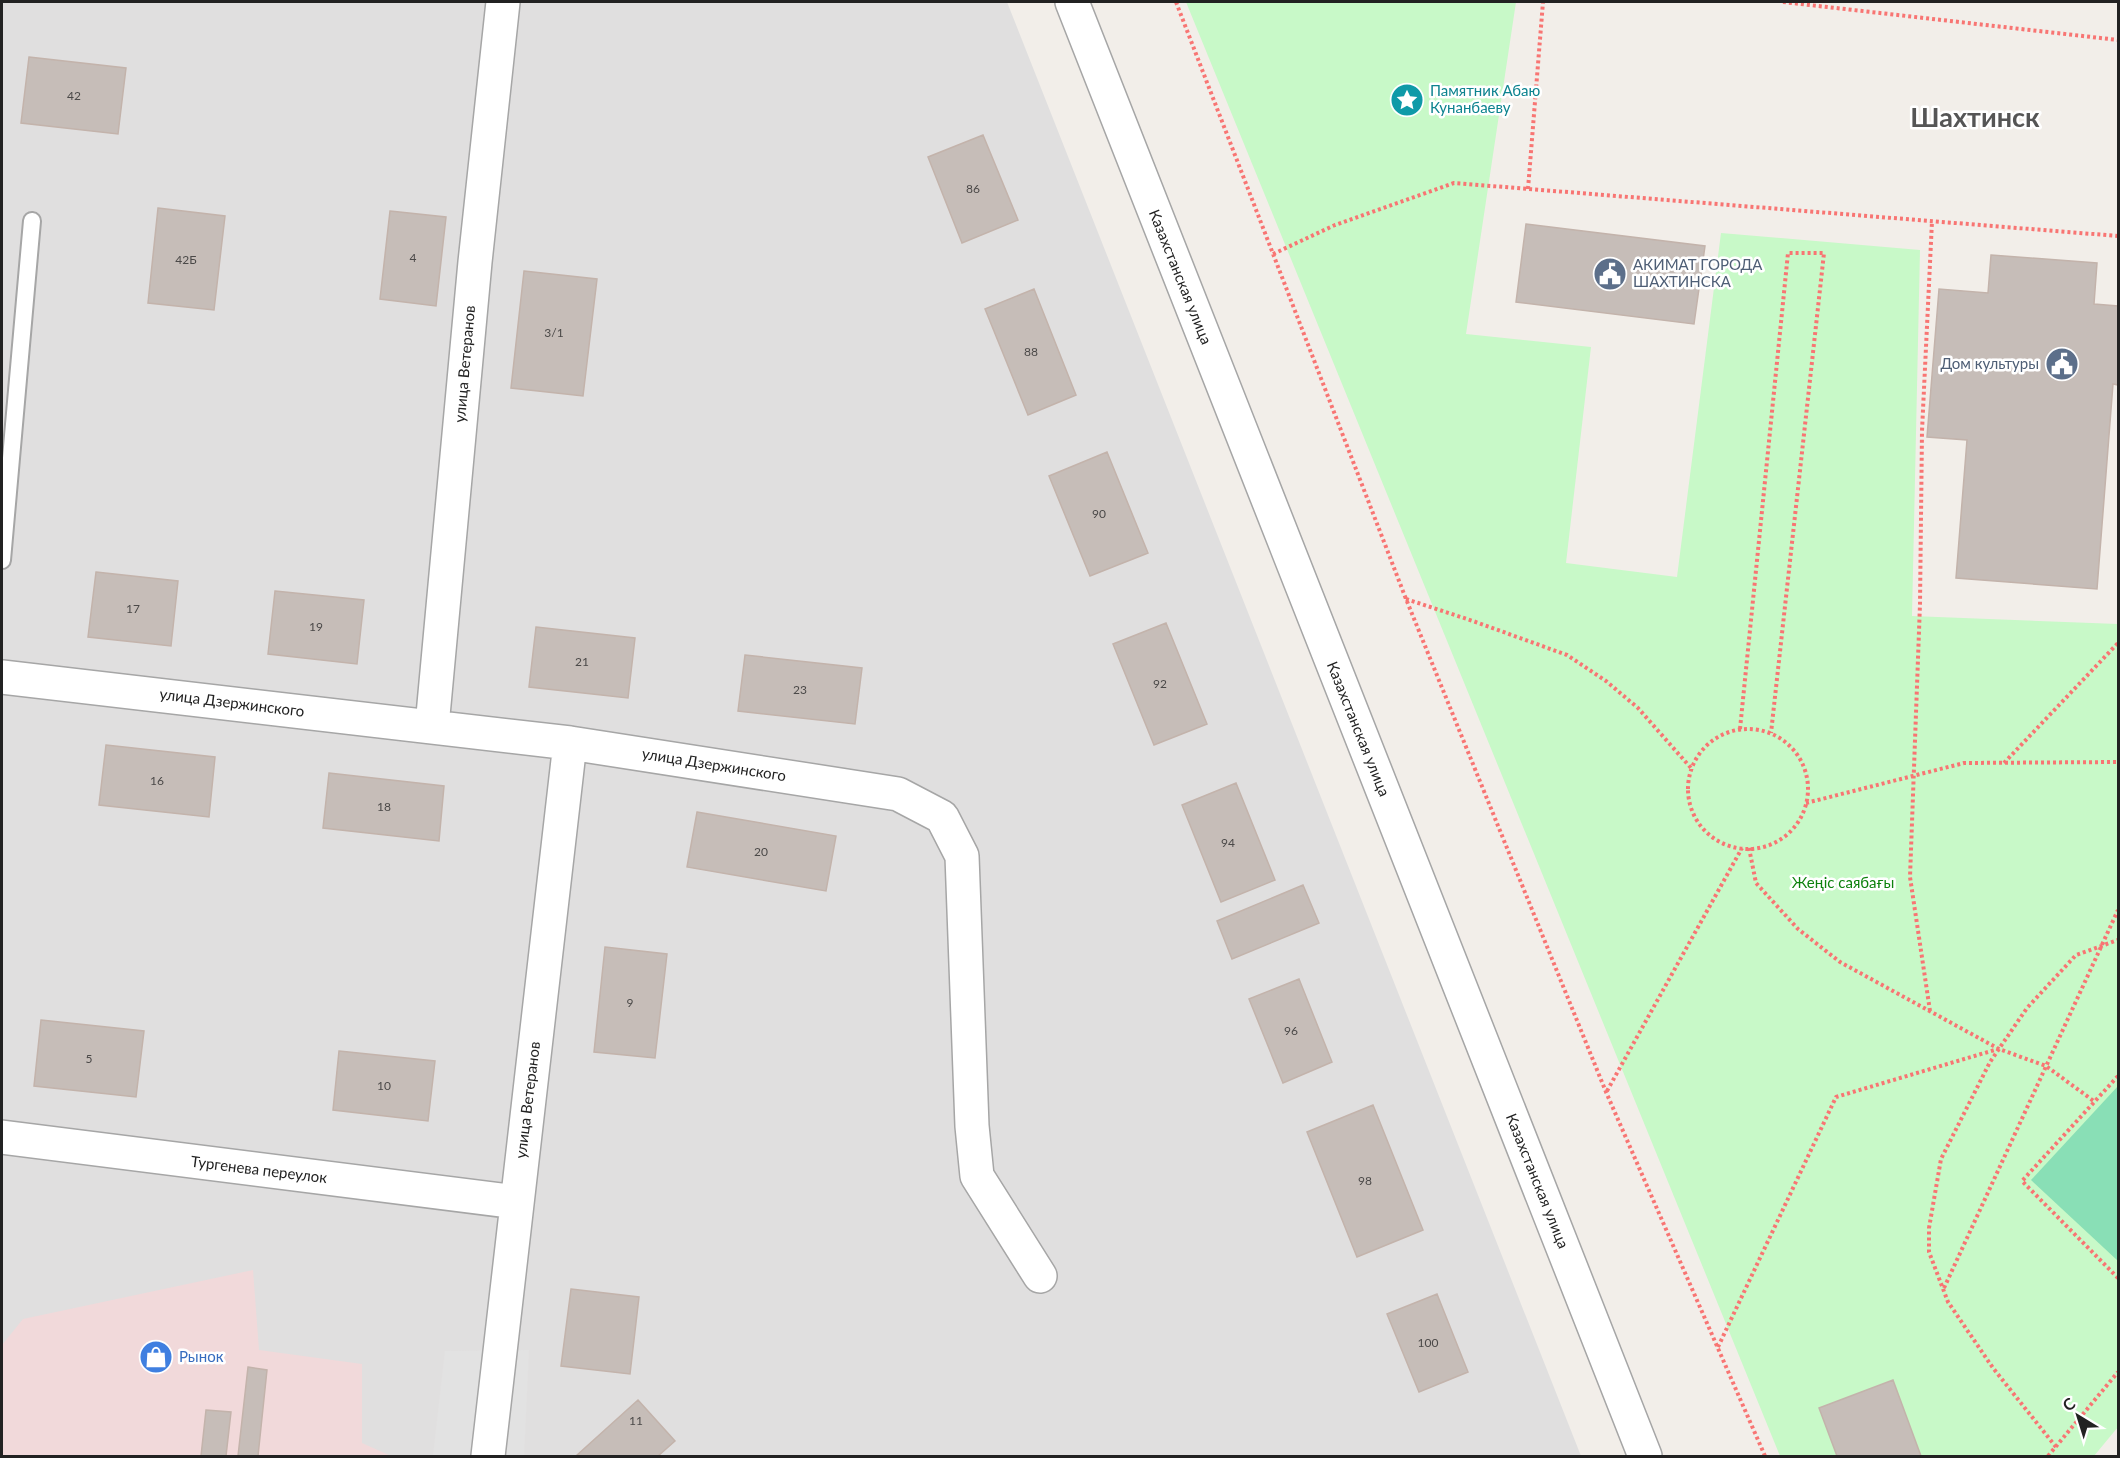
<svg xmlns="http://www.w3.org/2000/svg" width="2120" height="1458" font-family="Lato,sans-serif">
<style>
.residential{fill:#e0dfdf}
.commercial{fill:#f1d9da}
.park{fill:#c8f9c8}
.pitch{fill:#89dfb6}
.parking{fill:#e2e2e2}
.building{fill:#c6bdb8;stroke:#c3b3ab;stroke-width:1.5}
.lines{fill:none;stroke-linecap:round;stroke-linejoin:round}
.lane-casing{stroke:#a6a6a6;stroke-width:20}
.street-casing{stroke:#a6a6a6;stroke-width:36}
.path{stroke:#f87573;stroke-width:4;stroke-dasharray:3 3;stroke-linecap:butt}
.lane{stroke:#fff;stroke-width:16}
.street{stroke:#fff;stroke-width:33}
.labels{text-anchor:middle;stroke-width:5;stroke-linejoin:round;paint-order:stroke}
.number-label{font-size:12px;fill:#4b4948}
.culture-label{font-size:15px;fill:#0d838f;stroke:#fff;text-anchor:start}
.service-label{font-size:15px;fill:#4e5e75;stroke:#fff;text-anchor:start}
.street-label{font-size:15px;fill:#222;stroke:#fff}
.park-label{font-size:15px;fill:#0e820e;stroke:#fff}
.shop-label{font-size:15px;fill:#366cbe;stroke:#fff;text-anchor:start}
.town-label{font-size:27px;font-weight:bold;fill:#555;stroke:#fff}
</style>
<rect width="100%" height="100%" fill="#f2eee9"/>
<path class="residential" d="M2,2H1007L1581,1456H2Z"/>
<path class="commercial" d="M253,1270L259,1350L362,1364V1443L391,1456H2V1345L23,1319Z"/>
<path class="park" d="M1186,2H1516L1466,334L1591,347L1566,563L1677,577L1721,233L1920,250L1912,616L2118,624V1427L2094,1456H1780Z"/>
<path class="pitch" d="M2118,1086V1261L2031,1180Z"/>
<path class="parking" d="M529,1350L524,1456H433L445,1351Z"/>
<path class="building" d="M29,57L126,68L118,134L21,123Z
M983,135L1018,220L962,243L928,157Z
M158,208L225,216L214,310L148,303Z
M390,211L446,217L436,306L380,299Z
M1526,224L1705,246L1694,324L1516,302Z
M1991,255L2097,263L2094,304L2118,306V385L2113,384L2097,589L1956,578L1967,440L1927,437L1939,289L1988,293Z
M524,271L597,279L583,396L511,388Z
M1034,289L1076,395L1028,415L985,309Z
M1107,452L1148,553L1090,576L1049,476Z
M96,572L178,581L171,646L88,637Z
M275,591L364,600L357,664L268,654Z
M1166,623L1207,724L1154,745L1113,644Z
M536,627L635,638L628,698L529,687Z
M745,655L862,668L855,724L738,711Z
M106,745L215,757L209,817L99,805Z
M329,773L444,786L439,841L323,828Z
M1236,783L1275,880L1221,902L1182,805Z
M697,812L836,836L826,891L687,867Z
M1303,885L1319,923L1232,959L1217,921Z
M605,947L667,954L655,1058L594,1052Z
M1299,979L1332,1062L1283,1083L1249,999Z
M41,1020L144,1031L136,1097L34,1086Z
M339,1051L435,1061L428,1121L333,1110Z
M1373,1105L1423,1230L1357,1257L1307,1132Z
M571,1289L639,1297L630,1374L561,1366Z
M1437,1294L1468,1372L1419,1392L1387,1314Z
M248,1367L267,1370L258,1456H238Z
M1893,1380L1921,1456H1837L1819,1408Z
M638,1400L675,1441L658,1456H576Z
M206,1410L231,1412L226,1456H201Z"/>
<g class="lines">
<defs>
<path id="lane" d="M2,560L32,221"/>
<path id="street" d="M1072,2L1645,1456
M2,677L570,743L898,794L942,817L962,856L972,1126L977,1176L1040,1276
M432,726L475,262L503,2
M2,1137L516,1202
M488,1456L570,743"/>
</defs>
<use href="#lane" class="lane-casing"/>
<use href="#street" class="street-casing"/>
<path class="path" d="M1176,2L1406,599L1606,1092L1765,1456
M1783,2L2118,40
M1528,189L1543,2
M1273,254L1335,225L1454,183L2118,236
M1406,599L1473,621L1567,655L1606,681L1638,708L1691,768
M1740,729L1788,253H1824L1771,733
M1688 789a60 60 0 1 1 120 0a60 60 0 1 1-120 0Z
M2004,763L2118,643
M1806,803L1964,763L2118,762
M1749,848L1756,883L1798,929L1840,962L1999,1049L2046,1066L2095,1102
M1930,1011L1910,877L1920,604L1922,431L1932,221
M2118,1076L2022,1181L2118,1278
M1607,1091L1742,848
M1944,1288L2118,910
M1718,1347L1836,1097L1998,1049
M2056,1447L1993,1368L1948,1302L1929,1252V1228L1941,1159L1990,1062L2027,1008L2076,955L2118,940
M2048,1456L2118,1372"/>
<use href="#lane" class="lane"/>
<use href="#street" class="street"/>
</g>
<defs>
<symbol id="sight-disc" viewBox="-11 -11 22 22"><circle r="9.5" fill="#0f9aa8" stroke="#fff"/><path d="M0-6L1.8-2.2L6-1.7L2.9 1.2L3.7 5.4L0 3.3L-3.7 5.4L-2.9 1.2L-6-1.7L-1.8-2.2Z" fill="#fff"/></symbol>
<symbol id="civic-disc" viewBox="-11 -11 22 22"><circle r="9.5" fill="#5c6f8a" stroke="#fff"/><path d="M-.6-6.5H3V-4.5H.6V-3L4-1V1h2V6H-6V1h2V-1L-.6-3ZM-1.2 2.5V6h2.4V2.5Z" fill="#fff"/></symbol>
<symbol id="shop-disc" viewBox="-11 -11 22 22"><circle r="9.5" fill="#3f7fe0" stroke="#fff"/><path d="M-5-2.5h2.3a2.7 3.5 0 0 1 5.4 0H5L5.5 6h-11ZM-1.5-2.5h3a1.5 2.3 0 0 0-3 0Z" fill="#fff"/></symbol>
</defs>
<g fill-rule="evenodd">
<use href="#sight-disc" x="1388" y="81" width="38" height="38"/>
<use href="#civic-disc" x="1591" y="255" width="38" height="38"/>
<use href="#civic-disc" x="2043" y="345" width="38" height="38"/>
<use href="#shop-disc" x="137" y="1338" width="38" height="38"/>
</g>
<g class="labels">
<g class="number-label">
<text x="74" y="100">42</text>
<text x="973" y="193">86</text>
<text x="413" y="262">4</text>
<text x="186" y="264">42Б</text>
<text x="554" y="337">3/1</text>
<text x="1031" y="356">88</text>
<text x="1099" y="518">90</text>
<text x="133" y="613">17</text>
<text x="316" y="631">19</text>
<text x="582" y="666">21</text>
<text x="1160" y="688">92</text>
<text x="800" y="694">23</text>
<text x="157" y="785">16</text>
<text x="384" y="811">18</text>
<text x="1228" y="847">94</text>
<text x="761" y="856">20</text>
<text x="630" y="1007">9</text>
<text x="1291" y="1035">96</text>
<text x="89" y="1063">5</text>
<text x="384" y="1090">10</text>
<text x="1365" y="1185">98</text>
<text x="1428" y="1347">100</text>
<text x="636" y="1425">11</text>
</g>
<g class="culture-label">
<text x="1430" y="96">Памятник Абаю<tspan x="1430" dy="17">Кунанбаеву</tspan></text>
</g>
<g class="service-label">
<text x="1633" y="270">АКИМАТ ГОРОДА<tspan x="1633" dy="17">ШАХТИНСКА</tspan></text>
<text x="2039" y="369" text-anchor="end">Дом культуры</text>
</g>
<g class="street-label">
<text transform="translate(1180 277) rotate(68)" y="5">Казахстанская улица</text>
<text transform="translate(465 364) rotate(-85)" y="5">улица Ветеранов</text>
<text transform="translate(232 703) rotate(7)" y="5">улица Дзержинского</text>
<text transform="translate(1358 729) rotate(68)" y="5">Казахстанская улица</text>
<text transform="translate(714 765) rotate(9)" y="5">улица Дзержинского</text>
<text transform="translate(528 1100) rotate(-83)" y="5">улица Ветеранов</text>
<text transform="translate(259 1170) rotate(7)" y="5">Тургенева переулок</text>
<text transform="translate(1537 1181) rotate(68)" y="5">Казахстанская улица</text>
</g>
<g class="park-label">
<text x="1843" y="888">Жеңіс саябағы</text>
</g>
<g class="shop-label">
<text x="179" y="1362">Рынок</text>
</g>
<g class="town-label">
<text x="1975" y="127">Шахтинск</text>
</g>
</g>
<rect width="2120" height="1458" fill="none" stroke="#222222" stroke-width="6"/>
<g transform="translate(2078 1416) rotate(322)" stroke="#ffffff" stroke-width="4.5" paint-order="stroke">
<path d="M0-4.5L10 22L0 15L-10 22Z" fill="#222222"/>
<text y="-9" font-size="16" font-weight="bold" text-anchor="middle" fill="#222222">С</text>
</g>
</svg>
